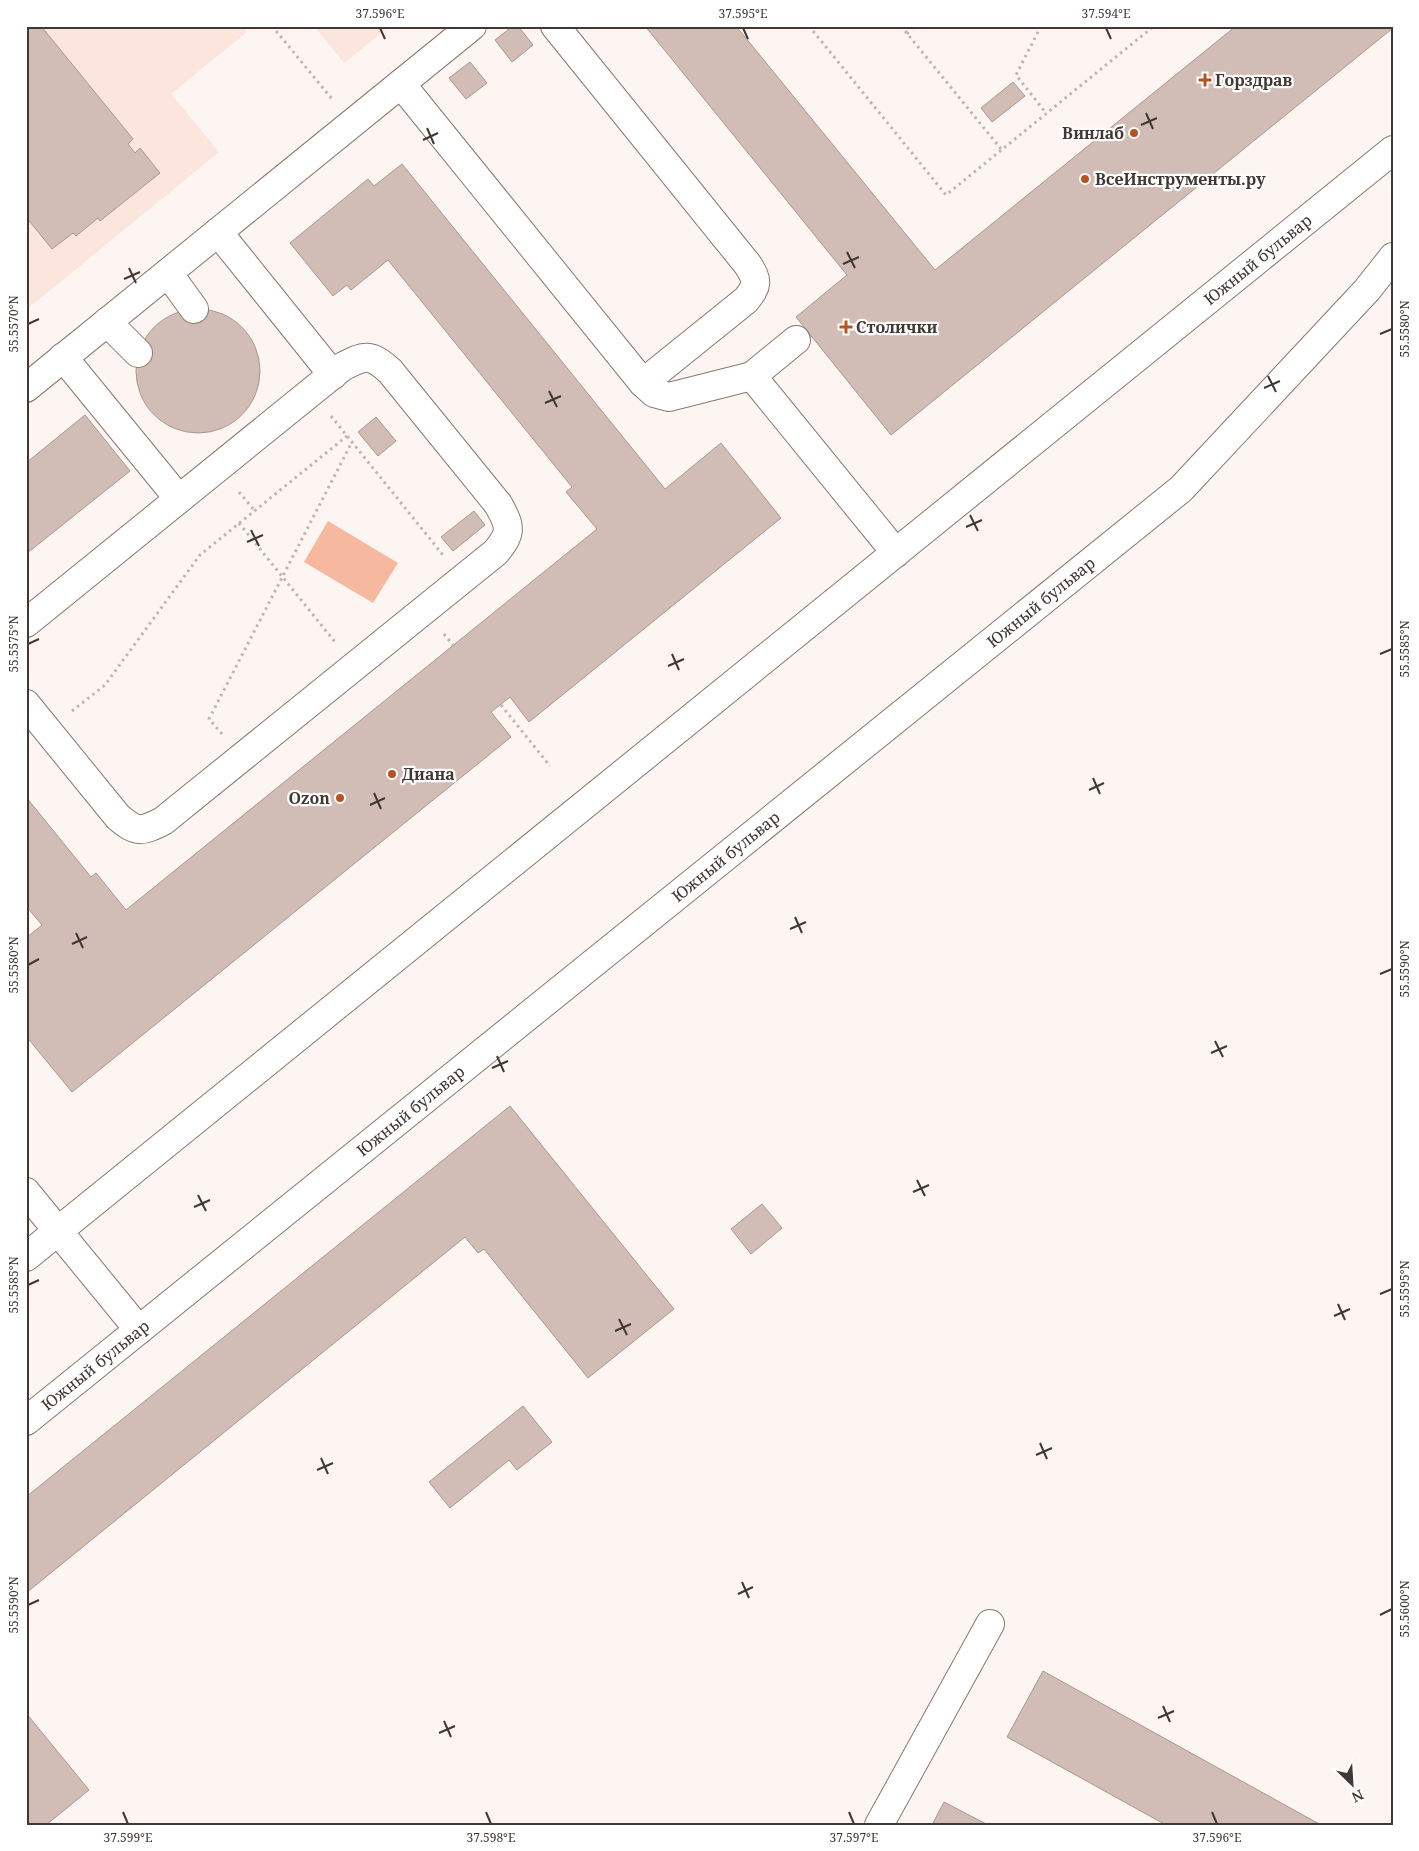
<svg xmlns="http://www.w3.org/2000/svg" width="1419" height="1851" font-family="'Noto Serif',serif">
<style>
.built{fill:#fce5dc}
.green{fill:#f6b89f}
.building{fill:#d1bdb5;stroke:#aa9790}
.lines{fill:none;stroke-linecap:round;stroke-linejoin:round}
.minor-casing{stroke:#8a7871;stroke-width:30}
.path{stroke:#beb6b2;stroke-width:3;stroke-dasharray:2.5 4;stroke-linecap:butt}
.minor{stroke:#fff;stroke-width:28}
.ticks{fill:none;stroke:#403834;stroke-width:2}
.poi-dot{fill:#b75224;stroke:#fff;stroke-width:2}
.labels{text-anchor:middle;stroke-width:4.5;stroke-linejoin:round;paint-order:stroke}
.poi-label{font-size:16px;font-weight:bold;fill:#403834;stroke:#fff;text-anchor:start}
.street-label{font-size:16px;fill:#403834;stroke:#fff}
.neatline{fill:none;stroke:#403834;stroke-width:2}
.ticks-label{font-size:12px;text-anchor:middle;fill:#403834}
</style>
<rect width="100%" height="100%" fill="#fdf5f1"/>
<path class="built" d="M26,26H242L247,32L171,94L219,152L26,310Z
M314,26H390L344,63Z"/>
<path class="green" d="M328,521L398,563L373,603L304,562Z"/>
<path class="building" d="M26,26H41L133,139L128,144L135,153L140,148L160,173L100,221L98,218L76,236L73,233L52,249L26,217Z
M513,26H518L533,45L512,62L495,40Z
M645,26H736L935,270L1236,26H1393V28L891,435L796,317L847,275Z
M470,62L487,83L466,99L449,78Z
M1013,82L1025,96L992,122L981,108Z
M402,164L665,489L721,443L781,518L529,722L510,697L491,712L511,737L72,1092L26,1036V938L42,925L26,906V797L91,877L96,873L126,910L597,529L566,492L572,487L388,260L351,290L347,285L333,296L290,243L368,179L374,186Z
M136 371a62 62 0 1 1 124 0a62 62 0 1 1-124 0Z
M85,415L130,471L26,554V463Z
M376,417L396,441L378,456L358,432Z
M474,511L485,525L453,551L441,537Z
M510,1106L674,1309L588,1378L484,1249L478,1253L465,1237L26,1593V1497Z
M762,1204L782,1228L751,1254L731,1229Z
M523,1406L552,1442L517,1470L509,1460L450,1508L429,1482Z
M1043,1671L1321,1825H1166L1007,1737Z
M26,1713L89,1790L46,1825H26Z
M944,1802L988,1825H932Z"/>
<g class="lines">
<defs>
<g id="minor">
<path d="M555,26L748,265C758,281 758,285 746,300L643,383"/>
<path d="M401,84L643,383L654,393L669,397L752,376L896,553"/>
<path d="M218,232L333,375"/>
<path d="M168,273L194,309"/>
<path d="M107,322L138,353"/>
<path d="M63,357L179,499"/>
<path d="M752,376L796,340"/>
<path d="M26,388L472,26"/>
<path d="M26,623L342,367C365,355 370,353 390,371L498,504C511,527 512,532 496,552L163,821C141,832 137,833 118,817L26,704"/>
<path d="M26,1192L139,1330"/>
<path id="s1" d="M26,1257L1393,150"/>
<path id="s2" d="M26,1421L1181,489L1367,290L1393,257"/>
<path d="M879,1825L990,1624"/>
</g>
</defs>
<use href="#minor" class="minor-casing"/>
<path class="path" d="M272,26L332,99
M809,26L946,195L1154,26
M901,26L1001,149
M1041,26L1016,75L1046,113
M907,34L913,26
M331,416L443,555
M239,492L255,511
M239,523L335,642
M444,634L453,645
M501,705L550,766
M72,711L105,685L200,555L347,436
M222,734L209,719L352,442"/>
<use href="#minor" class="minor"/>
</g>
<path class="ticks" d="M380,28L385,39M743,28L748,39M1106,28L1111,39M1146,113L1153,129M1141,125L1157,118M427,128L434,144M423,140L438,133M847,252L855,268M843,264L859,257M129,268L136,283M124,279L140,272M28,324L39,319M1380,334L1392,329M1268,376L1276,392M1264,388L1280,381M549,391L557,407M545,403L561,396M970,515L978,531M966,527L982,520M251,530L259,546M247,542L263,535M28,644L39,639M672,654L679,670M1380,654L1392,649M668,666L684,659M1093,778L1100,794M1089,790L1104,783M374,793L381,809M370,805L385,798M795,917L802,933M790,929L806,922M76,933L83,948M72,944L87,937M28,965L39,959M1380,974L1392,969M1215,1041L1223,1057M1211,1053L1227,1046M497,1056L504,1072M492,1068L508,1061M917,1180L925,1196M913,1192L929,1185M198,1195L206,1211M194,1207L210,1200M28,1285L39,1280M1380,1294L1392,1289M1338,1304L1345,1320M1334,1316L1350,1309M619,1319L627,1335M615,1331L631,1324M1040,1443L1047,1459M1036,1455L1052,1448M321,1458L328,1474M317,1470L333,1463M742,1582L749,1598M738,1594L753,1587M28,1605L39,1600M1380,1615L1392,1609M1163,1706L1170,1722M1158,1718L1174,1711M444,1721L451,1737M439,1733L455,1726M123,1812L128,1824M486,1812L491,1824M849,1812L854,1824M1212,1812L1217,1824"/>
<g class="poi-dot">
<path d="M1202.5 72.5h5v5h5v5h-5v5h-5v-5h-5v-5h5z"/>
<circle cx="1134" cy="133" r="5"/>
<circle cx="1085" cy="179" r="5"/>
<path d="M843.5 319.5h5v5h5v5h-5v5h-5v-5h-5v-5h5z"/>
<circle cx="392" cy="774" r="5"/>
<circle cx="340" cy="798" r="5"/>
</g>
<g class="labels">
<g class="poi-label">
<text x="1215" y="86">Горздрав</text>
<text x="1124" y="139" text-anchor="end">Винлаб</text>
<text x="1095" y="185">ВсеИнструменты.ру</text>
<text x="856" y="333">Столички</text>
<text x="402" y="780">Диана</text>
<text x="330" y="804" text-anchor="end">Ozon</text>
</g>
<g class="street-label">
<text dy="6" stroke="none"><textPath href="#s1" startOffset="1585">Южный бульвар</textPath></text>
<text dy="6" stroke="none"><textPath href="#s2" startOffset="1304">Южный бульвар</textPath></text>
<text dy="6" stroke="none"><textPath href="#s2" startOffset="899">Южный бульвар</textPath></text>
<text dy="6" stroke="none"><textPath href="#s2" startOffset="494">Южный бульвар</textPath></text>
<text dy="6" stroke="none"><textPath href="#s2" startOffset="89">Южный бульвар</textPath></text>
</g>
</g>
<rect width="1419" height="1851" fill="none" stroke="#ffffff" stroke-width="55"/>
<g transform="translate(1352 1784) rotate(155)" stroke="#ffffff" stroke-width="4" paint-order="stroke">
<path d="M0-4L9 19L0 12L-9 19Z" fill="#403834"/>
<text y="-8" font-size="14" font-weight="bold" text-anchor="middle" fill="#403834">N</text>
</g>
<rect x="28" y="28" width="1364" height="1796" class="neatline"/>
<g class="ticks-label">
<text x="380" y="18">37.596°E</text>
<text x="743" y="18">37.595°E</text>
<text x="1106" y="18">37.594°E</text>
<text transform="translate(14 324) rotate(-90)" y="4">55.5570°N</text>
<text transform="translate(1405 329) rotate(-90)" y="4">55.5580°N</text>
<text transform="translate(14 644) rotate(-90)" y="4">55.5575°N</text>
<text transform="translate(1405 649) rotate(-90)" y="4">55.5585°N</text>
<text transform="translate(14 965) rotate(-90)" y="4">55.5580°N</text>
<text transform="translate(1405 969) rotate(-90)" y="4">55.5590°N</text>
<text transform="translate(14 1285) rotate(-90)" y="4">55.5585°N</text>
<text transform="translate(1405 1289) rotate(-90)" y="4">55.5595°N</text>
<text transform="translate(14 1605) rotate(-90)" y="4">55.5590°N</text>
<text transform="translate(1405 1609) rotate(-90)" y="4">55.5600°N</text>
<text x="128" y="1842">37.599°E</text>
<text x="491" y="1842">37.598°E</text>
<text x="854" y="1842">37.597°E</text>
<text x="1217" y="1842">37.596°E</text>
</g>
</svg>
